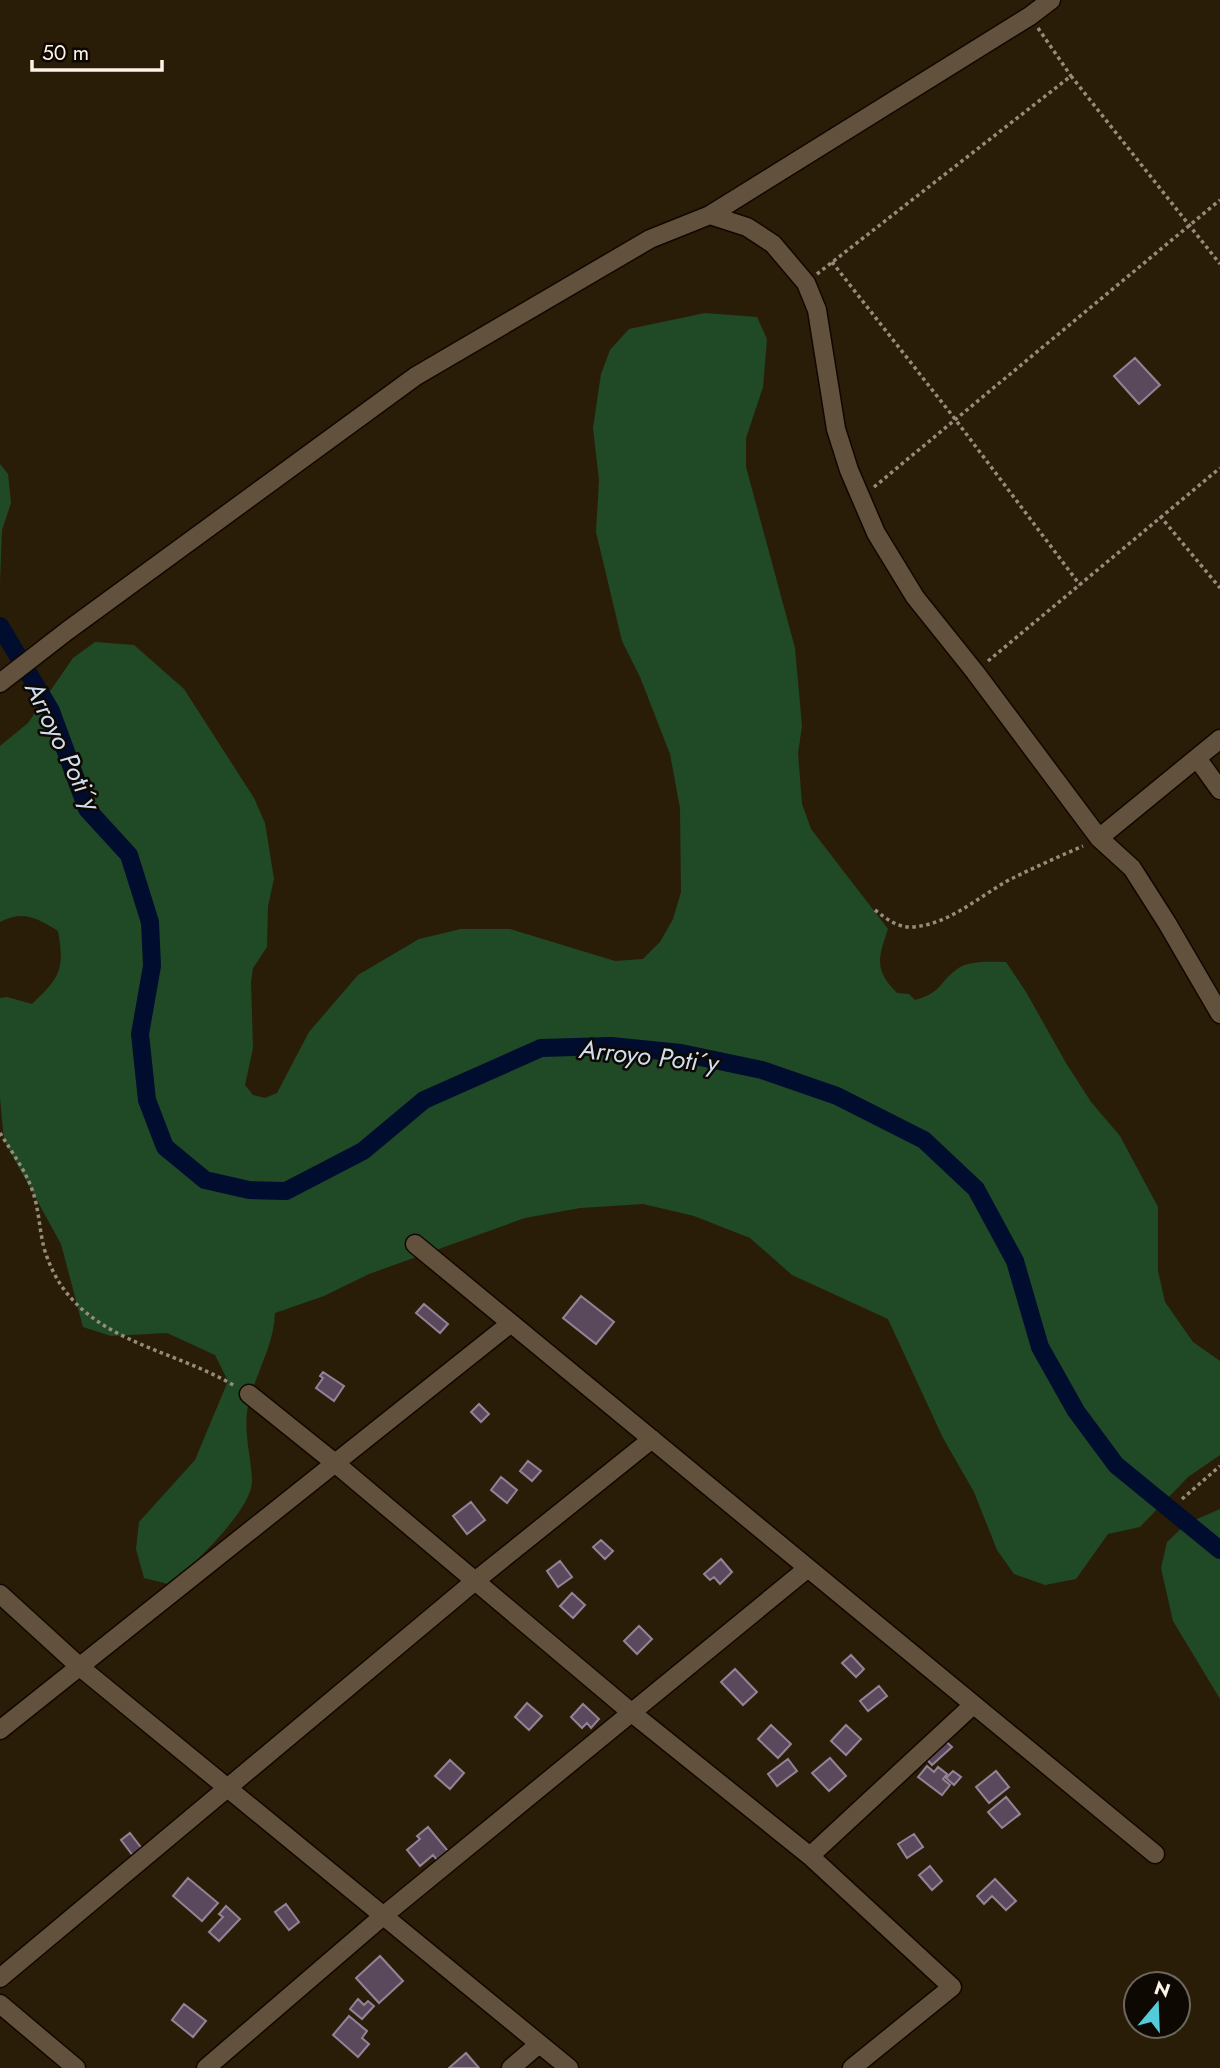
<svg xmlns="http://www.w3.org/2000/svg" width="1220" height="2068" font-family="Jost,sans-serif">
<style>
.green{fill:#204a25}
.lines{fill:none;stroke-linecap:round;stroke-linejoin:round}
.canal{stroke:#000d2e;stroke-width:18}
.building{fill:#5a495d;stroke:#948297;stroke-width:2}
.street-casing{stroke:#120700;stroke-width:21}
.path{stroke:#978c7b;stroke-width:3.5;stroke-dasharray:3.5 3.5;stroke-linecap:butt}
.street{stroke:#62523d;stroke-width:18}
.labels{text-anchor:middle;stroke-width:5;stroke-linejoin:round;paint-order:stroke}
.water-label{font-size:26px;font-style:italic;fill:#cfddf0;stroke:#0e0803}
</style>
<rect width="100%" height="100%" fill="#2a1d08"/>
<path class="green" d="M705,313L757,317L767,339L763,387L746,438V467L795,648L802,726L798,753L802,804L811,829L888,929C878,958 874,970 897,993L909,994L915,1000C941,993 938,984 956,970C968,960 991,962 1006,962L1026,992L1066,1063L1091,1102L1120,1136L1158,1207V1271L1165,1302L1193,1342L1220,1361V1455L1188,1477L1140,1527L1108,1534L1076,1579L1045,1585L1014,1574L997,1550L974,1492L943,1438L888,1319L792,1275L750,1238L694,1216L643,1204L580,1208L525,1218L369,1274L324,1296L275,1313C274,1346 255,1374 248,1406C243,1431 251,1455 252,1480C253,1510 193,1563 172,1585L144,1578L136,1549L139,1522L195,1460L228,1381L215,1355L167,1333L111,1336L83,1327L61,1244L4,1140L0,1098V998L7,997L32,1004C60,978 65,969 58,931C37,918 23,910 0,922V746L28,723L73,658L95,642L134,645L184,689L254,798L265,823L274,879L268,906L267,947L253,968L251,982L253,1048L245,1085L253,1095L265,1098L277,1093L309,1032L358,975L419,939L461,929H510L615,961L643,959L660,942L673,919L681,892L680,808L670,754L640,677L622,641L596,532L599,480L593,428L601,374L610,350L629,329Z
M0,464L8,474L11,503L2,530L0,582Z
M1220,1509V1699L1173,1621L1161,1568L1167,1542L1186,1524Z"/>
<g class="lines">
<path class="canal" d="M0,626L51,711L87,809L129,855L150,922L152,966L140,1034L147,1100L165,1147L205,1180L249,1190L286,1191L363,1151L424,1100L541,1048L611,1046L681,1053L762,1070L837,1096L924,1140L976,1189L1015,1261L1040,1347L1076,1411L1116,1465L1220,1550"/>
</g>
<path class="building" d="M1135,358L1160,385L1139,404L1114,376Z
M581,1296L614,1322L596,1344L563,1318Z
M424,1304L448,1324L440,1333L416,1313Z
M323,1372L344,1386L334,1401L316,1388L323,1378L320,1376Z
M479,1404L489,1414L481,1422L471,1412Z
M528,1461L541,1471L532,1481L520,1471Z
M501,1477L517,1490L507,1503L491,1490Z
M471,1502L485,1520L467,1534L453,1516Z
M601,1540L613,1551L605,1559L593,1547Z
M721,1559L732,1572L720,1584L714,1577L710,1580L704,1574Z
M560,1561L572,1577L558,1587L547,1571Z
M572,1593L585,1605L573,1618L560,1606Z
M639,1626L652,1639L637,1654L624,1641Z
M851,1655L864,1669L856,1677L842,1663Z
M735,1669L757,1692L743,1705L721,1682Z
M879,1686L887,1696L868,1711L860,1701Z
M527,1703L542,1716L529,1730L515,1717Z
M583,1704L599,1719L591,1728L587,1723L582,1728L571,1717Z
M771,1725L791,1744L778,1758L758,1739Z
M846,1725L861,1739L846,1755L831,1741Z
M941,1737L952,1747L932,1765L922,1754Z
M830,1758L846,1776L829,1791L812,1773Z
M788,1759L797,1771L777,1786L768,1774Z
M450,1760L464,1773L450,1789L435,1776Z
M927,1766L934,1772L938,1767L947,1774L943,1779L950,1785L942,1795L918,1777Z
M953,1771L961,1777L954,1785L946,1778Z
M996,1771L1009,1787L989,1803L976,1787Z
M1006,1797L1020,1814L1002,1828L988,1812Z
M428,1827L448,1851L437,1860L433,1855L420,1866L407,1850L420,1839L417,1836Z
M130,1833L143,1850L134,1857L121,1840Z
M914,1834L923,1847L907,1858L898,1844Z
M930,1866L942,1881L932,1890L919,1875Z
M188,1878L218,1903L202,1921L173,1896Z
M995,1879L1016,1901L1006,1910L992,1896L984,1904L977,1896Z
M286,1904L299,1922L289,1930L275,1912Z
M226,1906L240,1919L219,1941L209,1932L223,1917L219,1914Z
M380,1956L403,1981L379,2003L356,1978Z
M358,1999L364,2005L368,2001L374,2006L362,2019L350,2009Z
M184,2004L206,2021L193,2037L172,2020Z
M349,2016L367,2031L362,2038L369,2044L358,2057L333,2035Z
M466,2053L479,2068H449Z"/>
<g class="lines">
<defs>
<path id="street" d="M710,215L1030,16L1051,0
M0,683L67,631L416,376L650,239L710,215L747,227L773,244L806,283L817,310L836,429L849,470L876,533L915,597L975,672L1099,838L1132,868L1167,923L1220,1014
M1197,758L1220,790
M1099,838L1220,739
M415,1244L1155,1854
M249,1394L335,1463L632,1713L810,1856L952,1987L852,2068
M0,1594L80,1667L569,2068
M0,1730L511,1323
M810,1856L973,1705
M0,1978L475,1581L652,1439
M0,2004L76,2068
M206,2068L383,1916L808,1568
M511,2068L539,2044"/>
</defs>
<use href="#street" class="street-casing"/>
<path class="path" d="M1038,28L1071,76
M832,262L955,419L1080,585
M817,274L1071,76L1220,264
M874,487L1220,200
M1160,516L1220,588
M988,661L1220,468
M875,910C887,919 897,928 913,927C950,924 978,897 1009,880C1033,868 1058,857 1083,846
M0,1133C13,1154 29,1175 35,1199C40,1218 40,1239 47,1257C77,1341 168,1346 235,1386
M1182,1499L1220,1466"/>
<use href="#street" class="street"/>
</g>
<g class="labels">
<g class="water-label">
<text transform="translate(63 746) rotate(64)" y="9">Arroyo Poti´y</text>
<text transform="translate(649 1056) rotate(6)" y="9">Arroyo Poti´y</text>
</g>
</g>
<g transform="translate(1157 2005) rotate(19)"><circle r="33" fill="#0e0803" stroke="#6e665e" stroke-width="2"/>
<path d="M0-5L12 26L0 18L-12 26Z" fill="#53cbda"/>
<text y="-10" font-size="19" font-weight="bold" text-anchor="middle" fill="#fdf4e7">N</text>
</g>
<path d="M32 60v10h130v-10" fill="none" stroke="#fdf4e7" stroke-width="3.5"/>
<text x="42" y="60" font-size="21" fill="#fdf4e7" stroke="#0e0803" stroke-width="5" paint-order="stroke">50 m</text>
</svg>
